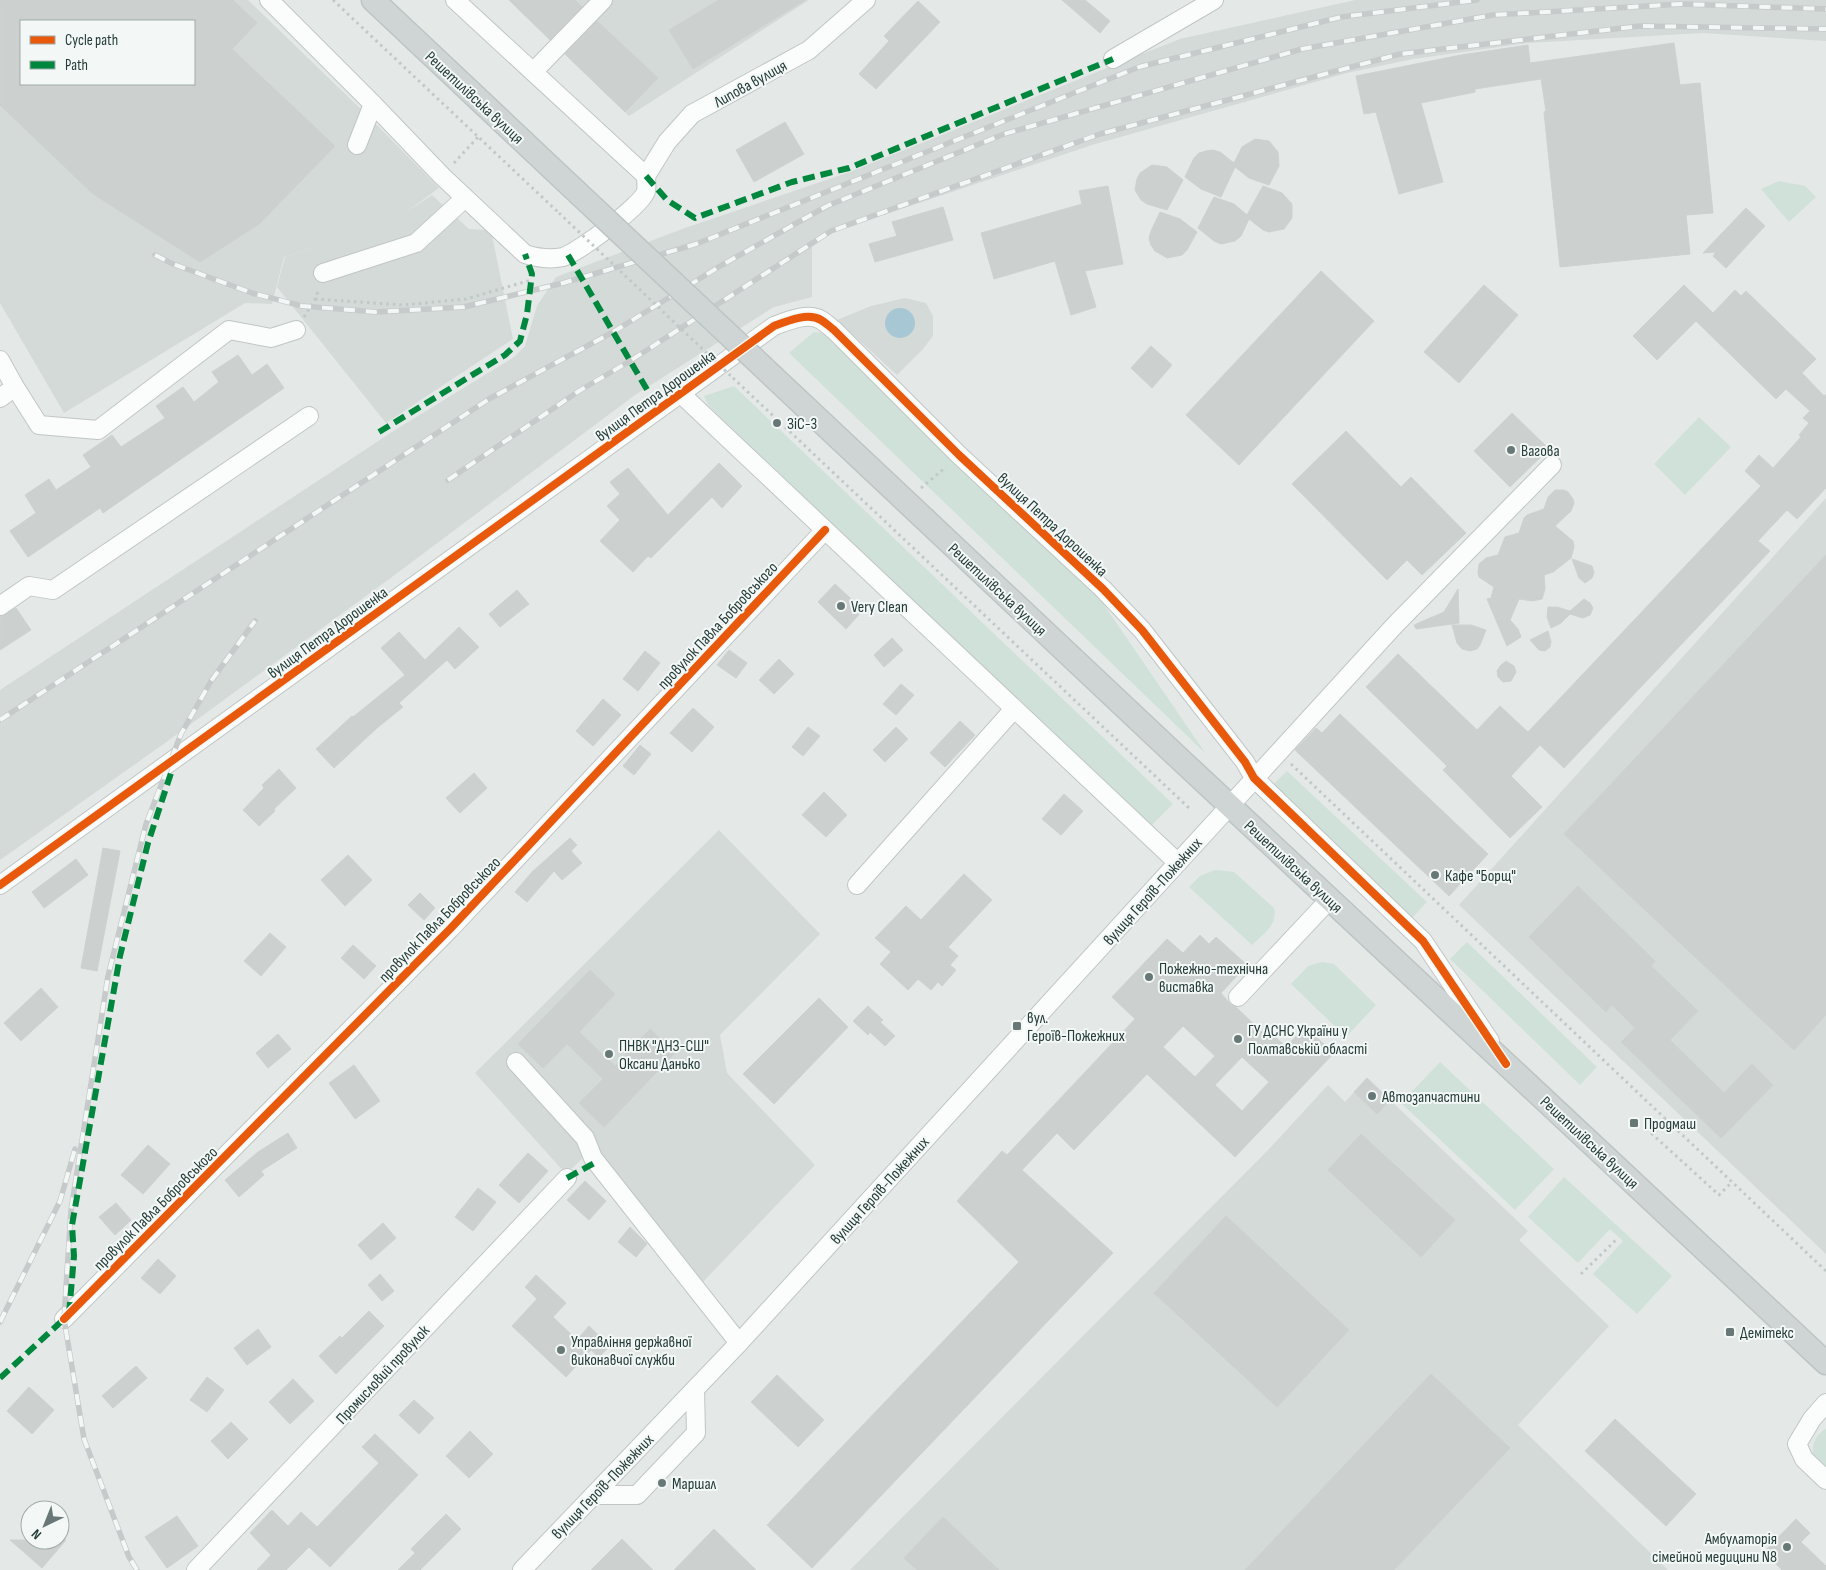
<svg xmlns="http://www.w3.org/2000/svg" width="1826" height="1570" font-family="'Sofia Sans Condensed',sans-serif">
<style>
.built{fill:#d3dad8;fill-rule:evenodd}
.green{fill:#cfe1d8}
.water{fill:#a8c7d4}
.building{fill:#ccd0cf;stroke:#cdd2d1;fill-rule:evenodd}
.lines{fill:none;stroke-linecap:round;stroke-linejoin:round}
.minor-casing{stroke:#c1c6c5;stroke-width:20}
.major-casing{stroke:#bdc5c4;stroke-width:25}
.path{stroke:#c1c9c8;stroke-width:3;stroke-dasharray:2.5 4;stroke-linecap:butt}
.minor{stroke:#fbfcfc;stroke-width:18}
.major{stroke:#cfd5d4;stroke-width:22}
.rail-casing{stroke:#c7caca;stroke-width:5.5}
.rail{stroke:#f3f8f6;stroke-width:4;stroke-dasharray:11;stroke-linecap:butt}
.major-bridge-casing{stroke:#bdc5c4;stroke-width:25;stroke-linecap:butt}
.path-bridge{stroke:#c1c9c8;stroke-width:3;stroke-dasharray:2.5 4;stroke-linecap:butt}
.major-bridge{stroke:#cfd5d4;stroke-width:22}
.quiet{stroke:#00873e;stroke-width:6;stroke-dasharray:12 6;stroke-linecap:butt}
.cycleway-casing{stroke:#f3f8f6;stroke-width:11}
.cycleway{stroke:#e8590c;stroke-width:8}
.poi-dot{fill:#677876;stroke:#f3f8f6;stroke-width:2}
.labels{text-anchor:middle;stroke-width:4;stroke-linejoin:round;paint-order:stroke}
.street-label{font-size:16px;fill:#243b38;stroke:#f3f8f6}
.poi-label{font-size:16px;fill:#243b38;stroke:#f3f8f6;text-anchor:start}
</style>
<rect width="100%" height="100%" fill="#e4e9e8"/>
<path class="built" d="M0,0H248L370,118L439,188L405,213L432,195L469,229L491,230L513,339L386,423L277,287L285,257L347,239L284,257L272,304L245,303L64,413L0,303ZM21,21H194V84H21Z
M509,0H809L629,116Z
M1355,0H1826V41L1703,33L1528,43L1413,59L1347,73L1092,145L833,232L812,246V297L774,307L635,395L396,574L165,743L0,860V690L395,430L514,357L525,346L537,306L556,277L685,228L850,172L1109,67L1180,39Z
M905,298L926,303L933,316V336L923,349L897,375L837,320L871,306Z
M1826,498V1254L1459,905Z
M719,830L820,934L720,1035L727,1073L815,1165L702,1283L583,1158L566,1174L475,1073Z
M1328,1085L1345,1102L1354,1092L1377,1114L1390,1100L1528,1231L1519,1240L1609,1326L1518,1425L1668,1570H850L1269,1149Z"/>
<path class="green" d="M1779,181L1805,186L1816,197L1789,222L1761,189Z
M814,332L823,333L1098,596L1206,754L789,353Z
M734,386L1173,804L1149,828L709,406L704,396Z
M1699,417L1731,447L1685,495L1654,464Z
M1287,771L1427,902L1411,919L1271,787Z
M1215,870L1234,872L1274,908C1278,925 1264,933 1252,945L1189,887L1200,876Z
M1467,942L1597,1067L1580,1085L1450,959Z
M1322,962L1334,964L1376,1005L1346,1037L1291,984L1308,966Z
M1440,1062L1554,1169L1515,1210L1401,1103Z
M1564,1177L1672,1276L1637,1314L1593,1274L1623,1241L1610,1229L1578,1263L1528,1217Z
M1825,1429H1826V1468L1813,1455C1812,1442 1815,1437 1825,1429Z"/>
<path class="water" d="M885 323a15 15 0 1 1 30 0a15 15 0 1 1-30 0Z"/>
<path class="building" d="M0,0H233L257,23L232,49L335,146L259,224L200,262L93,194L0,105ZM21,21H194V84H21Z
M509,0H575L582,7L550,40Z
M719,0H805L693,69L669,30Z
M1062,0H1085L1110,21L1100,33Z
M918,1L940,22L876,89L859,74L889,41L884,36Z
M597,21L658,78L625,112L565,54Z
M1674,43L1680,85L1700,83L1713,213L1686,215L1690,254L1560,267L1544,112L1546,111L1541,79L1475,89V92L1421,103L1443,182L1399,194L1376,112L1364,114L1356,76L1461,55L1528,45L1530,63Z
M785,122L804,154L754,182L736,150Z
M1255,139L1269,141L1278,152L1279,166L1269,185L1249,178L1235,167L1221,197L1201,189L1185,177L1194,158L1199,153L1206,151L1213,150L1220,152L1234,163L1242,147Z
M1152,165L1167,167L1183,180L1167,210L1147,204L1141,200L1135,190L1137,179L1140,173Z
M1108,186L1123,264L1085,271L1096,307L1071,315L1055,261L994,279L981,233L1082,204L1079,191Z
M1263,186L1282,193L1292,204V218L1284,229L1269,232L1263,230L1249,219L1241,236L1235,241L1221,244L1214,241L1198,228L1214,197L1234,204L1247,215Z
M943,207L953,240L875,262L869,244L897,236L892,222Z
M1746,208L1765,226L1726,268L1713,256L1716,252L1703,253Z
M1160,212L1180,219L1197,232L1187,250L1182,255L1167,258L1155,251L1151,245L1149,238L1151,231Z
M1321,271L1374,321L1239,465L1186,415Z
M1484,285L1518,315L1459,383L1424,352Z
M1684,285L1713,313L1735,290L1741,296L1746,291L1816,359L1802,373L1824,396L1826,394V488L1797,519L1787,510L1758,541L1770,551L1564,768L1540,745L1511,776L1542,807L1510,838L1443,770L1447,766L1366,687L1398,654L1477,730L1500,706L1528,732L1761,486L1745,471L1759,455L1773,468L1801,437L1799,435L1809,423L1803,418L1810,411L1786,389L1776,399L1696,321L1657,360L1633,336Z
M1151,346L1172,365L1152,388L1131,368Z
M238,355L252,375L267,364L284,388L103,513L100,508L28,557L10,531L36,513L25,495L49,479L56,490L91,467L83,455L112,435L121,447L165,418L156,406L183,387L194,402L219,382L212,372Z
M1512,413L1549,449L1510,487L1474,451Z
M1346,431L1401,487L1411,477L1466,533L1422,575L1407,560L1387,580L1292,484Z
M719,463L742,486L722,508L712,497L651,558L648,556L633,572L600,541L620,520L607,506L620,494L610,482L628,468L668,515Z
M1555,490H1564L1568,492L1573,499L1574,503L1571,511L1555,526L1573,541L1574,547L1571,558L1553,572L1544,575L1545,589L1542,599L1532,601L1519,599L1510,620L1518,629L1521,637L1507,646L1487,599L1491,598L1494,587L1479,577L1478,573L1479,564L1486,558L1498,555L1505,537L1519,533L1524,518L1527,515L1544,509L1548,497Z
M1826,555V1015L1794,1050L1564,834Z
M1572,559L1592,566L1594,573L1592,578L1585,583L1579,578Z
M835,584L863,610L846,629L818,602Z
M1458,589L1459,623L1416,629L1414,625L1444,612Z
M517,590L529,604L500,627L489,614Z
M1584,599L1590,603L1593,608L1590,615L1583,618L1570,614L1561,623L1551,628L1547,617L1548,607H1557L1570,611Z
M16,608L31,630L0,650V617Z
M1452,625H1471L1486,630L1480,645L1477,649L1470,651L1462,649L1457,643Z
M459,627L479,647L455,669L447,660L399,703L403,707L377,728L334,768L316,749L352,716L353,717L405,675L381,648L399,632L425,660Z
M1548,631L1551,642L1550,647L1545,651L1539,650L1530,640Z
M892,638L903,650L884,667L874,655Z
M729,650L747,663L736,678L717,665Z
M645,651L660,663L638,691L623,679Z
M779,659L794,674L774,694L759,680Z
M1506,661L1514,666L1516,672L1511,681L1503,682L1498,677L1497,671L1500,666Z
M901,684L914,695L896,715L883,704Z
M603,699L621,715L593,746L576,731Z
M693,708L714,727L692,752L670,733Z
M1340,714L1488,854L1449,896L1295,750L1316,728L1322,733Z
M960,721L975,735L945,767L930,753Z
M808,727L820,736L803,756L792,747Z
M896,727L908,739L885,762L873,750Z
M640,745L651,754L634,775L623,766Z
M279,769L296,788L274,809L275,811L259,826L243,810L264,788L262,785Z
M474,773L487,788L460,813L446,798Z
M824,792L847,815L826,837L802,815Z
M1064,794L1083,811L1061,835L1042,819Z
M570,838L577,845L571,851L582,863L562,880L554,871L527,902L515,892L532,872Z
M103,848L120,851L97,971L81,968Z
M348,855L372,880L345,906L321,880Z
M76,859L88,875L44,908L32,892Z
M964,874L992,900L948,947L958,956L950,965L956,970L942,986L938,982L931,990L918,979L908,990L880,964L891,952L875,938L906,906L921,920Z
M1578,886L1655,961L1651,966L1698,1011L1670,1040L1724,1093L1752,1064L1773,1085L1721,1138L1621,1042L1635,1028L1612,1005L1606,1012L1529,937Z
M420,893L435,908L424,920L408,905Z
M270,933L286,947L261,976L244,961Z
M1200,935L1209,944L1216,937L1247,965L1221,993L1231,1005L1236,1007L1262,1032L1266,1028L1286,1047L1305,1027L1334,1053L1235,1157L1147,1074L1074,1150L1057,1133L1022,1170L1113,1253L812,1568L767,1525L1019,1262L957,1201L1002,1151L1007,1155L1135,1019L1112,997L1167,939L1183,953ZM1183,1026L1215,1056L1195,1077L1163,1047ZM1242,1057L1269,1082L1242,1111L1215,1085Z
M353,945L376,966L364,979L341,958Z
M590,970L615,994L579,1032L615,1066L650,1029L675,1053L604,1127L579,1103L603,1079L567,1044L543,1068L518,1044Z
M41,988L58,1007L21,1041L4,1023Z
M819,998L848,1027L774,1104L743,1074Z
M868,1006L883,1020L880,1022L895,1036L885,1046L870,1032L868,1035L853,1021Z
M278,1034L291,1049L268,1068L256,1053Z
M354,1065L380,1101L355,1119L329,1083Z
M1367,1078L1390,1100L1377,1114L1354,1092Z
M288,1133L297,1148L261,1171L264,1175L239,1197L225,1180L258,1152Z
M1361,1134L1455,1220L1421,1257L1328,1170Z
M148,1145L170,1164L143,1194L121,1175Z
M528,1153L548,1171L519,1203L499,1185Z
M585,1181L606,1201L589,1220L567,1200Z
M478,1188L496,1202L473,1231L455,1217Z
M116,1203L131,1220L115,1235L99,1217Z
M1226,1216L1349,1330L1277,1407L1154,1293Z
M383,1223L396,1238L371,1260L358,1245Z
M630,1227L647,1244L636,1257L618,1242Z
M158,1259L176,1276L160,1294L141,1278Z
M380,1274L394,1291L382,1301L368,1285Z
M536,1275L566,1303L553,1317L577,1340L589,1326L610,1346L599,1357L591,1350L566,1377L512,1326L537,1299L525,1287Z
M369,1311L384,1326L336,1374L319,1356L340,1336L342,1338Z
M258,1329L271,1347L247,1365L234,1348Z
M136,1366L147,1378L113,1408L102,1396Z
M1431,1374L1510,1448L1394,1570H1245Z
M777,1375L824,1420L798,1447L751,1402Z
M207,1377L224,1390L207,1412L190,1400Z
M293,1379L314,1401L290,1424L269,1402Z
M29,1387L54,1410L32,1434L7,1411Z
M414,1400L434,1418L419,1434L399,1415Z
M1615,1419L1696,1494L1666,1526L1585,1451Z
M231,1422L248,1439L228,1459L211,1441Z
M470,1431L493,1454L469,1478L446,1456Z
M375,1434L418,1475L330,1567L309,1547L286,1570H257L271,1555L250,1533L272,1510L288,1526L301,1512L317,1527L379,1463L362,1447Z
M446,1514L461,1529L420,1570H398L415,1553L411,1549Z
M177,1516L198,1546L167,1568L145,1537Z
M943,1517L999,1570H917L904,1558Z
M1796,1519L1810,1533L1801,1542L1826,1566V1570H1782L1764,1552Z
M714,1529L756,1570H674Z
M622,1539L653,1570H591Z
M10,1540H66L42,1568Z"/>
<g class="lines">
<defs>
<path id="minor" d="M269,0L373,104L442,176L525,254C538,258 549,260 563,257C578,252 643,205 646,191C647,187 646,180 646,176L455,0
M1113,59L1214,0
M533,72L603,0
M357,145L373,104
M646,176L667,142L692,114L809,50L866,0
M323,273L416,243L465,198
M0,360L15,387L0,398
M15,387L39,425L98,430L229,330L271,338L296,330
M681,394L1178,863
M0,606L29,586L53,590L309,416
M0,885L774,326C787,321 808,312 821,320C826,323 830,327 834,330L959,455L1103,589L1142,630L1245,762L1254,778L1423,941L1490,1041
M857,885L1014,709
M1238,997L1329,900
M516,1062L585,1138L593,1158L739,1343
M64,1319L450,929L825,530
M1826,1403L1812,1419L1797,1444L1804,1459L1826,1480
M594,1495H637L696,1433L695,1389
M196,1570L567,1178
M522,1570L739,1343L1394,626L1552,465"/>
<path id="major" d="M373,0L578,193
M763,367L1183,762L1826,1363"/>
</defs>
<use href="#minor" class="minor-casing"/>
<use href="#major" class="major-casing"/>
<path class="path" d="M333,0L559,213
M454,163L478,137
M315,299L403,305L466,299L531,280
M304,317L315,299L319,289
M733,378L1189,808
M921,488L946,467
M1291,764L1826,1271
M1666,1119L1652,1134L1719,1195L1732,1182
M1581,1274L1618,1238"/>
<use href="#minor" class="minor"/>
<use href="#major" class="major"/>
<defs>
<path id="rail" d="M155,255L173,264L252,293L302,306L376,312L464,307L563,283L696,244L1139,67L1341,17L1477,0
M448,480L579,391L630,361L831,231L1100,134L1400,54L1640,26L1826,29
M0,720L489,399L613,332L722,265L827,206L1004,134L1302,49L1493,15L1682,4L1826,9
M0,1322L60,1201L75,1149
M137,1570L129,1557L84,1439L64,1319L71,1210L108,976L146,824L181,734L211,681L255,621"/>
</defs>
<use href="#rail" class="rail-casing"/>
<use href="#rail" class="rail"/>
<defs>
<path id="major-bridge" d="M578,193L763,367"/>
</defs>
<use href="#major-bridge" class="major-bridge-casing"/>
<path class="path-bridge" d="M559,213L733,378"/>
<use href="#major-bridge" class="major-bridge"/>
<path class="quiet" d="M646,176L667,200L695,218L792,182L849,168L1113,59
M568,255L659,410
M379,432L505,355L520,341L527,314L532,274L525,254
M567,1178L596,1162
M69,1314L74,1256L72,1225L120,956L148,843L172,770
M0,1378L64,1319"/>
<defs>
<path id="cycleway" d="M0,885L774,326C787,321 808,312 821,320C826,323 830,327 834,330L959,455L1103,589L1142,630L1245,762L1254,778L1423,941L1506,1064
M64,1319L450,929L825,530"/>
</defs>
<use href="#cycleway" class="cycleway-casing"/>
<use href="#cycleway" class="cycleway"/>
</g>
<g class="poi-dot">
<circle cx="777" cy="423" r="5"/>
<circle cx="1511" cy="450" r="5"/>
<circle cx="841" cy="606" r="5"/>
<circle cx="1435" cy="875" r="5"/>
<circle cx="1149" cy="977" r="5"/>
<rect x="1012" y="1021" width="10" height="10" rx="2.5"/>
<circle cx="1238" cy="1039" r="5"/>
<circle cx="609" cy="1054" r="5"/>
<circle cx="1372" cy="1096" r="5"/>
<rect x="1629" y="1118" width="10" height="10" rx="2.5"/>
<rect x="1725" y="1327" width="10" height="10" rx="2.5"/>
<circle cx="561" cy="1350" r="5"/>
<circle cx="662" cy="1483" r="5"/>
<circle cx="1787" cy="1547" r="5"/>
</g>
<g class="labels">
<g class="street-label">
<text transform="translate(750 83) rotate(-29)" y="6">Липова вулиця</text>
<text transform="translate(475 97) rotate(43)" y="6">Решетилівська вулиця</text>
<text transform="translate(655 395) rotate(-36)" y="6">вулиця Петра Дорошенка</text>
<text transform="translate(1053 524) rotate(43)" y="6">вулиця Петра Дорошенка</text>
<text transform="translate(998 589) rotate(43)" y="6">Решетилівська вулиця</text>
<text transform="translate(717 625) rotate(-47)" y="6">провулок Павла Бобровського</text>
<text transform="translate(327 632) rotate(-36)" y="6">вулиця Петра Дорошенка</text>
<text transform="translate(1294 866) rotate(43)" y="6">Решетилівська вулиця</text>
<text transform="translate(1152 891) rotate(-48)" y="6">вулиця Героїв-Пожежних</text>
<text transform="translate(439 919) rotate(-46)" y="6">провулок Павла Бобровського</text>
<text transform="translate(1590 1142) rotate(43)" y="6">Решетилівська вулиця</text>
<text transform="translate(879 1190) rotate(-48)" y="6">вулиця Героїв-Пожежних</text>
<text transform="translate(155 1208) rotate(-45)" y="6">провулок Павла Бобровського</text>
<text transform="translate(382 1374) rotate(-47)" y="6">Промисловий провулок</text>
<text transform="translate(602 1486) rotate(-46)" y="6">вулиця Героїв-Пожежних</text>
</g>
<g class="poi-label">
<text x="787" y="429">ЗіС-3</text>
<text x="1521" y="456">Вагова</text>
<text x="851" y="612">Very Clean</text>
<text x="1445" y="881">Кафе "Борщ"</text>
<text x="1159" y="974">Пожежно-технічна<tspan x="1159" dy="18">виставка</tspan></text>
<text x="1027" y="1023">вул.<tspan x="1027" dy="18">Героїв-Пожежних</tspan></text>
<text x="1248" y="1036">ГУ ДСНС України у<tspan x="1248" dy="18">Полтавській області</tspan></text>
<text x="619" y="1051">ПНВК "ДНЗ-СШ"<tspan x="619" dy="18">Оксани Данько</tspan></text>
<text x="1382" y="1102">Автозапчастини</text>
<text x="1644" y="1129">Продмаш</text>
<text x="1740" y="1338">Демітекс</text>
<text x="571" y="1347">Управління державної<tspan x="571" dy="18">виконавчої служби</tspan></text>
<text x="672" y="1489">Маршал</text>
<text x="1777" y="1544" text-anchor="end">Амбулаторія<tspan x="1777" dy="18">сімейной медицини N8</tspan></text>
</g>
</g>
<rect x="20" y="20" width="175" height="65" fill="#f3f8f6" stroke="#a0acaa"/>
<rect x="30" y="36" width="25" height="8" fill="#e8590c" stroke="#a0acaa"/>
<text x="65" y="45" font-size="15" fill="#243b38">Cycle path</text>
<rect x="30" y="61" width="25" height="8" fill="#00873e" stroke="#a0acaa"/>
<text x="65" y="70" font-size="15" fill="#243b38">Path</text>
<g transform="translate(45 1525) rotate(223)"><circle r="24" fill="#f3f8f6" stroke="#a0acaa"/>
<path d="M0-4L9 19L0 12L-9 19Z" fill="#677876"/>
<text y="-8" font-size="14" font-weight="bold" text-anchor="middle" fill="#243b38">N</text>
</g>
</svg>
